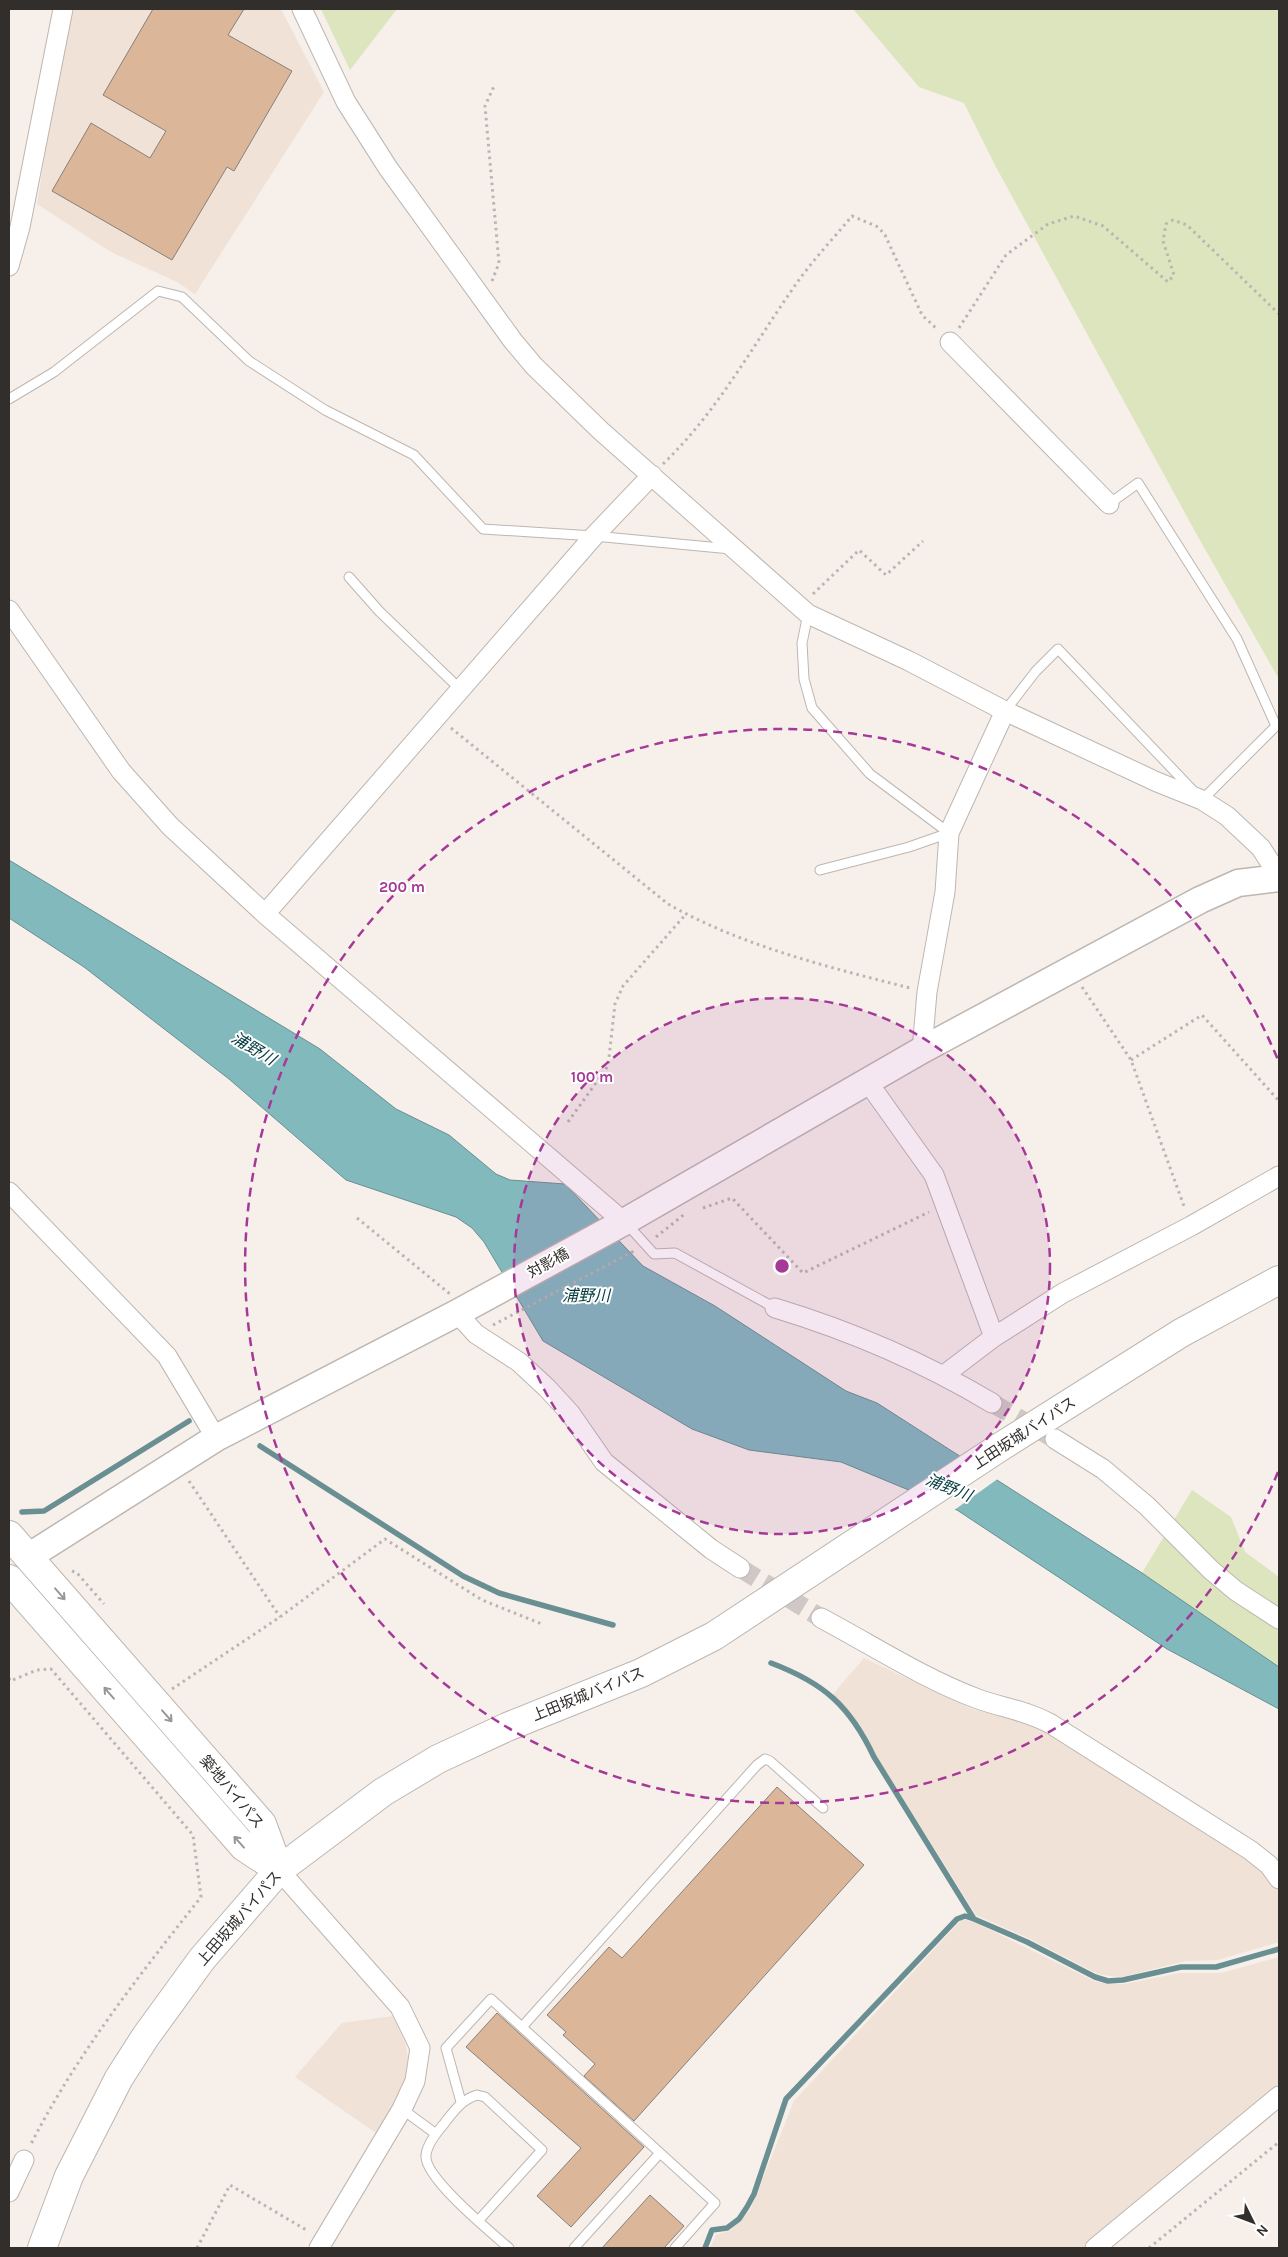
<svg xmlns="http://www.w3.org/2000/svg" width="1288" height="2257" font-family="Karla,'Noto Sans JP',sans-serif">
<style>
.built{fill:#f1e2d8}
.green{fill:#dce5bd}
.water{fill:#81b9bd;stroke:#698f92}
.pier{fill:#f6efea}
.lines{fill:none;stroke-linecap:round;stroke-linejoin:round}
.stream{stroke:#698f92;stroke-width:5.5}
.building{fill:#dbb699;stroke:#87807b}
.street-tunnel{stroke:#cfc8c4;stroke-width:19;stroke-dasharray:19 9;stroke-linecap:butt}
.lane-casing{stroke:#bdb6b1;stroke-width:11}
.street-casing{stroke:#bdb6b1;stroke-width:21}
.secondary-casing{stroke:#bdb6b1;stroke-width:29}
.highway-casing{stroke:#bdb6b1;stroke-width:30}
.path{stroke:#bbb5b1;stroke-width:3;stroke-dasharray:2.5 4;stroke-linecap:butt}
.lane{stroke:#fff;stroke-width:9}
.street{stroke:#fff;stroke-width:19}
.secondary{stroke:#fff;stroke-width:26}
.highway{stroke:#fff;stroke-width:28}
.oneway{stroke:#989696}
.ring{fill:none;stroke:#a53998;stroke-width:2.5;stroke-dasharray:9 6}
.labels{text-anchor:middle;stroke-width:4;stroke-linejoin:round;paint-order:stroke}
.street-label{font-size:15px;fill:#312e2c;stroke:#fefefe}
.water-label{font-size:16px;font-style:italic;fill:#023a3e;stroke:#fefefe}
.centre{fill:#a53998;stroke:#fefefe;stroke-width:2.5}
.ring-label{font-size:15px;text-anchor:middle;font-weight:bold;fill:#a53998;stroke:#fefefe;stroke-width:4;stroke-linejoin:round;paint-order:stroke}
</style>
<rect width="100%" height="100%" fill="#f6efea"/>
<path class="built" d="M69,9H281L324,92L195,294L177,282L111,252L37,204Z
M864,1658L972,1709L1032,1725L1046,1731L1144,1795L1245,1855L1279,1888V1942L1218,1960L1185,1961L1122,1977L1110,1976L1098,1974L1028,1938L976,1915L877,1757L864,1732L833,1694Z
M962,1919L974,1922L1094,1981L1108,1984H1125L1179,1973H1221L1279,1957V2086L1086,2248H710L716,2235L731,2230L750,2210L794,2101Z
M393,2016L405,2043L408,2058L406,2078L398,2099L376,2133L295,2077L342,2023Z"/>
<path class="green" d="M321,9H397L350,70Z
M853,9H1279V679L1197,535L996,167L964,103L919,87Z
M1192,1490L1231,1517L1245,1552L1279,1577V1667L1142,1573Z"/>
<path class="water" d="M9,860L320,1049L396,1109L449,1135L496,1174L510,1180L565,1184L643,1266L715,1306L846,1391L877,1403L1142,1573L1279,1667V1709L1167,1649L957,1510L841,1462L749,1450L692,1429L543,1341L484,1242L472,1228L456,1217L346,1180L229,1079L84,967L9,918Z"/>
<path class="pier" d="M965,1456L999,1478L953,1511L909,1493Z"/>
<g class="lines">
<path class="stream" d="M260,1446L463,1576L499,1593L613,1625
M22,1512L44,1511L189,1421
M771,1663C824,1683 850,1706 874,1757L974,1919L1027,1942L1095,1977L1108,1981L1123,1980L1181,1967H1216L1279,1949
M705,2248L712,2230L727,2228L739,2219L747,2207L754,2194L786,2099L957,1919L965,1916L974,1919"/>
</g>
<path class="building" d="M153,9H244L228,35L292,71L234,171L227,167L172,260L52,191L91,123L150,158L166,131L103,95Z
M777,1787L864,1865L634,2121L584,2076L595,2064L563,2035L566,2032L547,2015L609,1947L622,1958Z
M497,2013L644,2147L571,2227L537,2196L581,2148L466,2047Z
M650,2195L684,2226L664,2248H602Z"/>
<g class="lines">
<path class="street-tunnel" d="M992,1403L1055,1439
M740,1568L821,1618"/>
<defs>
<path id="lane" d="M9,399L54,372L158,291L182,297L249,361L325,410L414,455L483,529L594,536L731,549
M349,577L379,611L461,690
M808,614L802,643L804,679L812,708L870,774L949,833
M1005,711L1036,671L1058,649L1202,800L1276,726L1237,639L1138,483L1109,504
M820,870L909,847L949,833
M626,1223L654,1254L675,1253L775,1308
M522,2027L757,1765L765,1759L770,1761L823,1808
M461,2102L446,2048L491,1999L715,2203L675,2248
M402,2109L436,2134
M478,2221L542,2150L485,2097L477,2095C461,2100 453,2112 443,2125C437,2132 427,2145 426,2155C423,2177 492,2233 509,2248
M574,2248L660,2153"/>
<path id="street" d="M302,9L346,102L388,168L513,341L534,366L601,431L808,614L909,661L1005,711L1157,782L1202,800L1227,816L1261,848L1279,876
M9,266L20,227L63,9
M950,342L1109,504
M9,610L121,771L170,826L265,914L624,1222
M265,914L594,536L652,475
M922,1050L927,992L945,892L949,833L1005,711
M867,1081L934,1175L994,1337
M9,1192L167,1356L216,1438
M775,1308C851,1331 925,1363 992,1403
M457,1313L476,1334L519,1362L547,1388L570,1413L604,1462L711,1549L740,1568
M944,1375L994,1337L1063,1293L1191,1226L1279,1176
M1055,1439L1103,1469L1147,1506L1211,1570L1236,1591L1279,1619
M821,1618C872,1645 924,1679 978,1699C1003,1708 1028,1711 1051,1724L1250,1850L1269,1865L1279,1879
M279,1870L400,2007L420,2048L415,2081L402,2109L319,2248
M9,2192L24,2160
M1095,2248L1279,2096"/>
<path id="secondary" d="M28,1557L216,1438L457,1313L624,1222L922,1050L1200,900L1238,883L1279,878"/>
<path id="highway" d="M9,1535L262,1824L279,1870
M9,1579L244,1847L279,1870
M42,2248L69,2176L119,2078L146,2036L202,1959L279,1870L383,1792L438,1759L507,1727L641,1673L714,1636L997,1449L1181,1333L1279,1280"/>
</defs>
<use href="#lane" class="lane-casing"/>
<use href="#street" class="street-casing"/>
<use href="#secondary" class="secondary-casing"/>
<use href="#highway" class="highway-casing"/>
<path class="path" d="M492,281L499,263L485,106L495,84
M959,328L1006,255L1048,224L1074,216L1103,226L1168,282L1174,275L1163,241L1166,224L1173,220L1187,225L1279,314
M663,464C717,412 752,347 794,287C811,262 833,239 852,216L878,227L885,235L922,315L938,330
M813,594L859,550L886,575L923,541
M451,728L668,904C742,946 828,967 910,988
M1082,987L1131,1060L1185,1209
M1131,1060L1202,1015L1279,1101
M568,1122L608,1066L615,1004L623,986L686,914
M703,1208L732,1198L803,1273L929,1212
M357,1218L450,1294
M656,1237L686,1213
M493,1325L636,1250
M189,1481L280,1617
M72,1571L77,1573L104,1604
M9,1678L10,1681L37,1670L51,1669L193,1835L201,1897C138,1977 77,2054 31,2144
M172,1689L280,1617L385,1539L482,1600L542,1624
M197,2248L230,2185L308,2231
M1149,2248L1279,2142"/>
<use href="#lane" class="lane"/>
<use href="#street" class="street"/>
<use href="#secondary" class="secondary"/>
<use href="#highway" class="highway"/>
</g>
<defs><path id="oneway-shaft" d="M-6 0H5M1.5-3L5.5 0L1.5 3" fill="none" stroke-width="1.6" stroke-linecap="round" stroke-linejoin="round" transform="scale(1.25)"/></defs>
<g class="oneway">
<use href="#oneway-shaft" transform="translate(60 1594) rotate(49)"/>
<use href="#oneway-shaft" transform="translate(109 1693) rotate(-131)"/>
<use href="#oneway-shaft" transform="translate(167 1716) rotate(49)"/>
<use href="#oneway-shaft" transform="translate(239 1842) rotate(-132)"/>
</g>
<circle cx="782" cy="1266" r="268" fill="#a53998" fill-opacity=".12"/>
<g class="ring">
<circle cx="782" cy="1266" r="268"/>
<path d="M1278 1472A537 537 0 1 1 1278 1060"/>
</g>
<g class="labels">
<g class="street-label">
<text transform="translate(548 1263) rotate(-29)" y="5">対影橋</text>
<text transform="translate(1024 1433) rotate(-33)" y="5">上田坂城バイパス</text>
<text transform="translate(588 1694) rotate(-22)" y="5">上田坂城バイパス</text>
<text transform="translate(232 1792) rotate(50)" y="5">築地バイパス</text>
<text transform="translate(239 1918) rotate(-49)" y="5">上田坂城バイパス</text>
</g>
<g class="water-label">
<text transform="translate(254 1048) rotate(31)" y="6">浦野川</text>
<text x="586" y="1301">浦野川</text>
<text transform="translate(949 1487) rotate(22)" y="6">浦野川</text>
</g>
</g>
<circle cx="782" cy="1266" r="8" class="centre"/>
<g class="ring-label">
<text x="402" y="892">200 m</text>
<text x="592" y="1082">100 m</text>
</g>
<rect width="1288" height="2257" fill="none" stroke="#312e2c" stroke-width="20"/>
<g transform="translate(1253 2222) rotate(132)" stroke="#fefefe" stroke-width="4" paint-order="stroke">
<path d="M0-4L9 19L0 12L-9 19Z" fill="#312e2c"/>
<text y="-8" font-size="14" font-weight="bold" text-anchor="middle" fill="#312e2c">N</text>
</g>
</svg>
